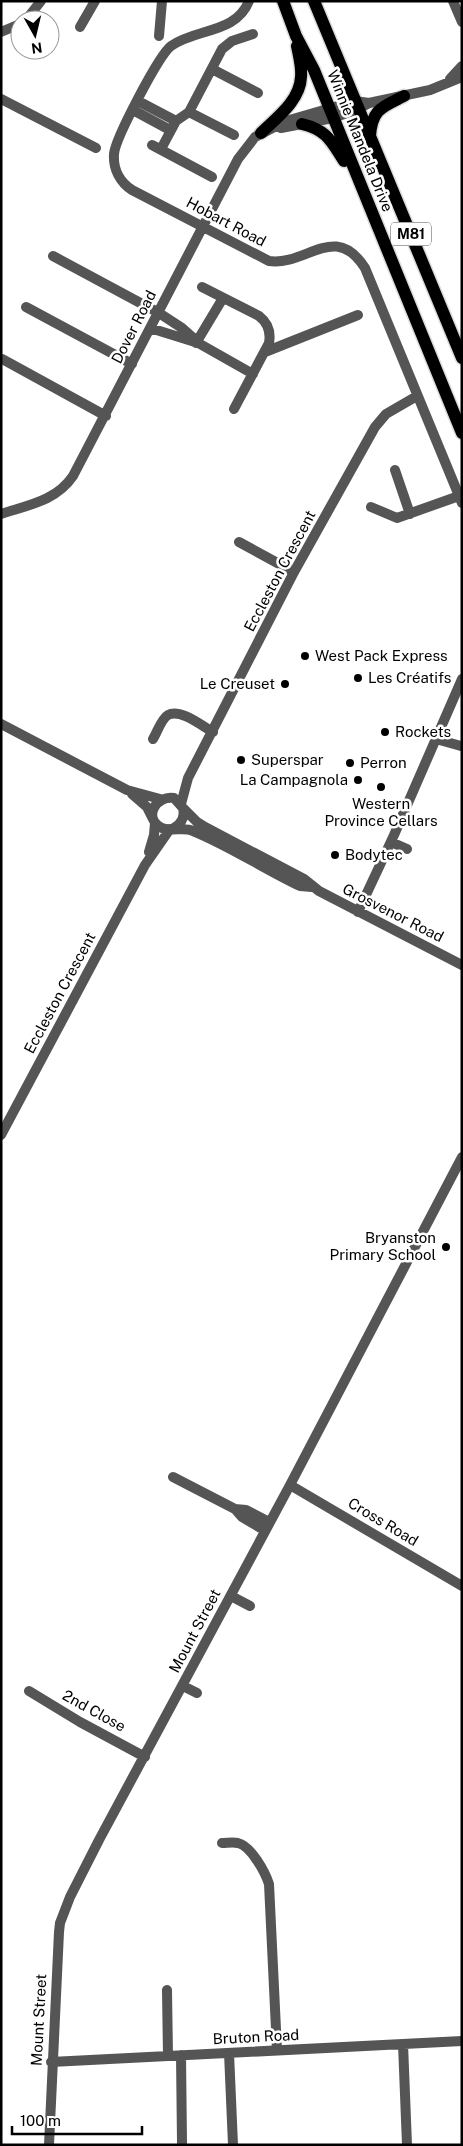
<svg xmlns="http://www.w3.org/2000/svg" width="463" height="2146" font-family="'Public Sans',sans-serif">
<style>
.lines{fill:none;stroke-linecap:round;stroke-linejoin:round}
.primary-casing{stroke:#dbdbdb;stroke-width:15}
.street{stroke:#555;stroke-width:10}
.primary{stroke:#000;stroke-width:12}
.poi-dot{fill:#000;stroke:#fff;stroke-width:2}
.labels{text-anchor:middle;stroke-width:5;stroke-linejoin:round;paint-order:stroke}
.shield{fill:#fff;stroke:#4c4c4c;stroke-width:1}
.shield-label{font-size:14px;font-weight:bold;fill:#000}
.street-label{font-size:15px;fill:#000;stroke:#fff}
.poi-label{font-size:15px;fill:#000;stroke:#fff;text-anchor:start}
</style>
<rect width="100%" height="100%" fill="#fff"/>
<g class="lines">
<defs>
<path id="primary" d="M283,1L296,36L314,70L462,433
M314,1L462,358
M302,124C327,130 331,141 344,161
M261,133C276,118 300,101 301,77C302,67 299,56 297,46
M370,136C372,109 382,107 404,96"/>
</defs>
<use href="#primary" class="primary-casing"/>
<path class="street" d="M249,1C236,34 196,28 171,46C159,55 115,139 114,154C113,169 120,182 132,190L269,261C307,266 335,221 365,268L462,503
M453,1L462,22
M26,20L41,1
M80,27L95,1
M1,32L20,24
M159,36L162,1
M212,69L258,93
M450,79L462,66
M1,99L96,148
M138,101L176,121
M133,110L170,130
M189,112L234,135
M281,128L333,118L358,109L369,103L430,90L462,77
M152,145L212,177
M161,149L176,121L189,112L222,49L232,41L253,34
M53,256L159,313L182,328L200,344L253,374
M202,287L259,316C268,323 271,332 269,343L234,409
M26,307L132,364
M150,328L195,342
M196,343L223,298
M265,352L358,315
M2,359L106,416
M395,470L410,514
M371,507L397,518L459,496
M1,514C28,505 56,501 73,476L238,159L255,137L286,121L355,101L369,103
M239,542L294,572
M1,724L127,790L160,799
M153,739C157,733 161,719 168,715C180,708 202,726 213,732
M436,739L461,746
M132,794L147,807L153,819
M181,804L188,778L294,572L375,427L386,414L417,396
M183,808L197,822L205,827L304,879L319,891L462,965
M174,828C182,823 185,817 183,808L174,798C157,795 143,816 160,827C169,833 183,826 193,831C230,846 264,869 300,886L312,887
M391,842L407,849
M149,852L154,835L155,823
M358,912L394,835L462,679
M1,1135L145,865L170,829
M173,1477L235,1509L242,1517L264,1530
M290,1485L462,1586
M235,1509L246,1510L269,1522
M231,1596L250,1606
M183,1686L197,1693
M29,1691L80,1722L145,1757
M222,1843C227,1843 233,1842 238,1843C251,1846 265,1872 269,1884L277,2050
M167,1990L168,2056
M403,2044L407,2145
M229,2053L233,2145
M181,2055L182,2143
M51,2062L462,2041
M49,2145L59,1932L60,1923L70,1897L99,1840L290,1485L462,1157"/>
<use href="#primary" class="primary"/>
</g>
<g class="poi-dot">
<circle cx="305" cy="656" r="5"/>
<circle cx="358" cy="678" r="5"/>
<circle cx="285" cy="684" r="5"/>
<circle cx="385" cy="732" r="5"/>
<circle cx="241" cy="760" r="5"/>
<circle cx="350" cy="763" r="5"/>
<circle cx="358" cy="780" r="5"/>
<circle cx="381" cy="787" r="5"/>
<circle cx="335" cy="855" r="5"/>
<circle cx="446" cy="1247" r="5"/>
</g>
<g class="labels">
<rect class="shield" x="391" y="222.5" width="40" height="23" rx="4"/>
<g class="shield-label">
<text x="411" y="239">M81</text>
</g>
<g class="street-label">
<text transform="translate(360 141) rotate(68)" y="5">Winnie Mandela Drive</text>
<text transform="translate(226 222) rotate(28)" y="5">Hobart Road</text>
<text transform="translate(134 327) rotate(-63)" y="5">Dover Road</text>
<text transform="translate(280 571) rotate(-62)" y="5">Eccleston Crescent</text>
<text transform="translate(393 913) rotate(27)" y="5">Grosvenor Road</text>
<text transform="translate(60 993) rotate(-62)" y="5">Eccleston Crescent</text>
<text transform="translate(383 1522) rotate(31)" y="5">Cross Road</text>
<text transform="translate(195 1631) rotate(-62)" y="5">Mount Street</text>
<text transform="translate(94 1711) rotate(29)" y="5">2nd Close</text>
<text transform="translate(39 2020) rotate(-87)" y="5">Mount Street</text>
<text transform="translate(256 2037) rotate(-3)" y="5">Bruton Road</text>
</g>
<g class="poi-label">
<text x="315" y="661">West Pack Express</text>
<text x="368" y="683">Les Créatifs</text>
<text x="275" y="689" text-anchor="end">Le Creuset</text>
<text x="395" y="737">Rockets</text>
<text x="251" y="765">Superspar</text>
<text x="360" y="768">Perron</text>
<text x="348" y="785" text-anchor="end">La Campagnola</text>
<text x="381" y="809" text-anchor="middle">Western<tspan x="381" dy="17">Province Cellars</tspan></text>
<text x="345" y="860">Bodytec</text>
<text x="436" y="1243" text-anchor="end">Bryanston<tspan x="436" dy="17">Primary School</tspan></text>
</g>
</g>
<rect width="463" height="2146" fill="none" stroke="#000000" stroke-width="5"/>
<g transform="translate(35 35) rotate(172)"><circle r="24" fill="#ffffff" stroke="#999999"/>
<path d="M0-4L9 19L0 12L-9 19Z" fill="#000000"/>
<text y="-8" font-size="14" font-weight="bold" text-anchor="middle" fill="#000000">N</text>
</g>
<path d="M12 2126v8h130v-8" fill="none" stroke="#000000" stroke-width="2.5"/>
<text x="20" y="2126" font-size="15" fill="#000000" stroke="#ffffff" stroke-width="4" paint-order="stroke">100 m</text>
</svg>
